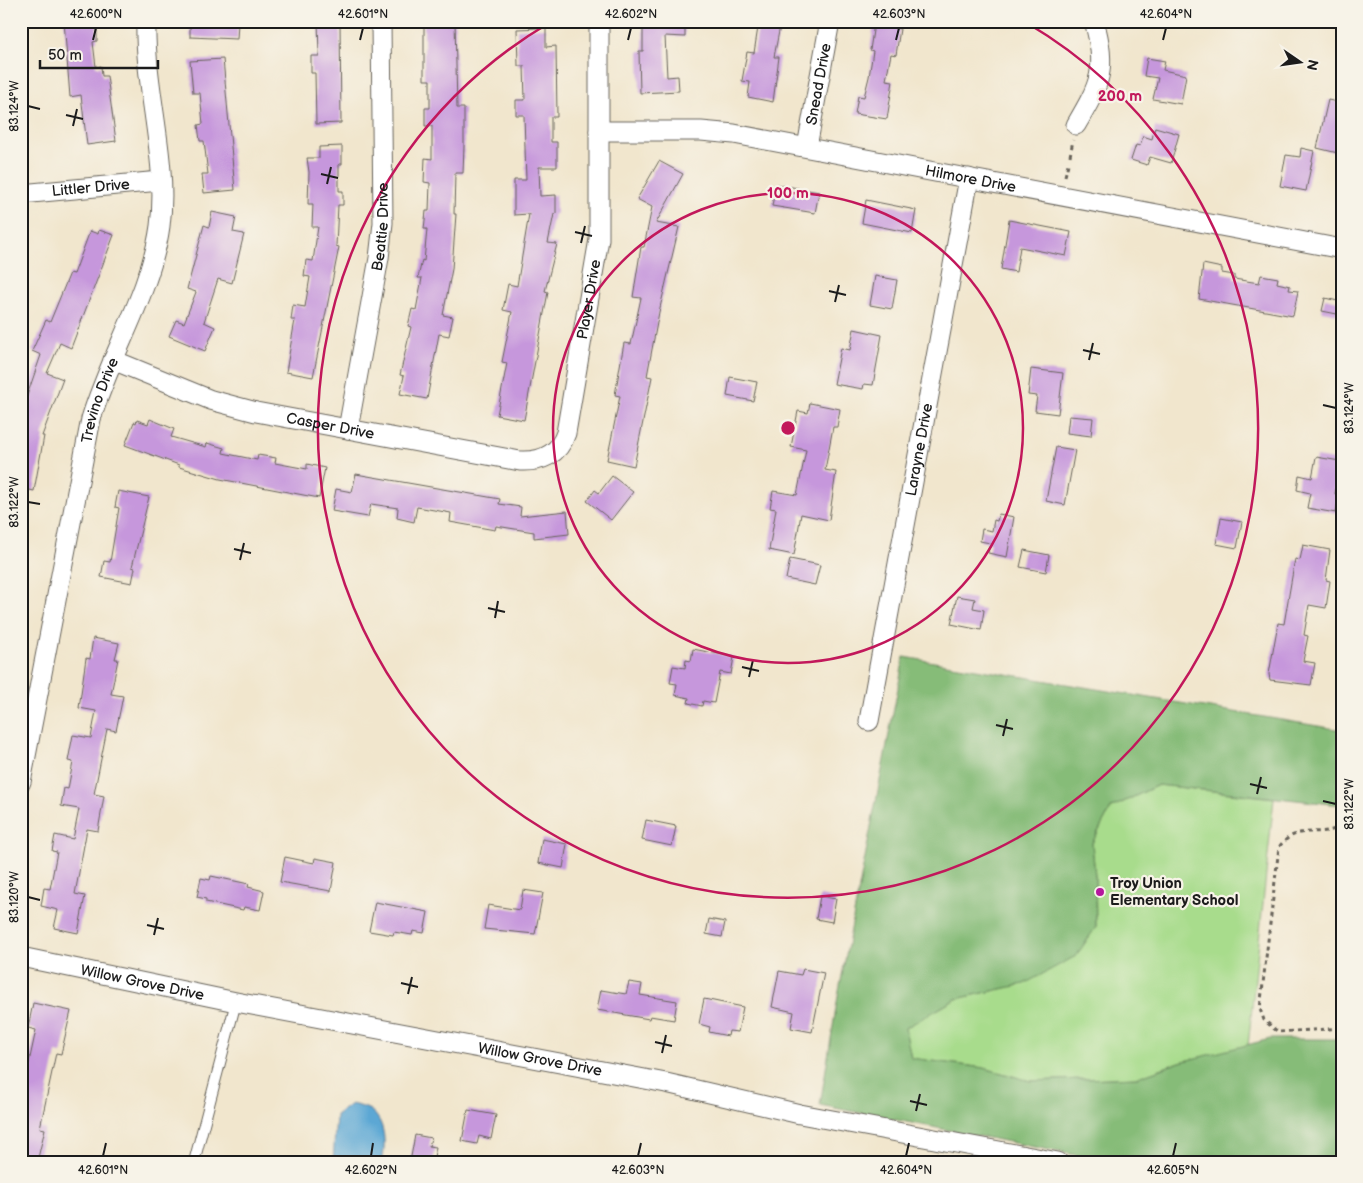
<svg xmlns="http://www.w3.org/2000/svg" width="1363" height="1183" font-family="'Balsamiq Sans',sans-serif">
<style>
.green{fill:#a8dc8c;stroke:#627c54}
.forest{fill:#86bc78;stroke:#516c4a}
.water{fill:#5ca7d4;stroke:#3c6278}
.building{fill:#c697dc}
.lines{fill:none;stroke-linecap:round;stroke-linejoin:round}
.lane-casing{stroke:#67635a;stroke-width:12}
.street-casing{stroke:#67635a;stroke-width:21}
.path{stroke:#67635a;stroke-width:3;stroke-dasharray:4 4;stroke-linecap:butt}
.lane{stroke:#fff;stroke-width:10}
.street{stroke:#fff;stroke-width:19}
.ticks{fill:none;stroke:#1c1c1c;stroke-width:2}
.ring{fill:none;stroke:#c2185b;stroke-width:2.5}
.poi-dot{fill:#b5179e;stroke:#f7f3e8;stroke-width:2}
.labels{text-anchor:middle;stroke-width:4.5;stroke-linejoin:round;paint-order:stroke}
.street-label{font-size:15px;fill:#1c1c1c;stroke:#f7f3e8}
.poi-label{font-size:15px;font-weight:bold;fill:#1c1c1c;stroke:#f7f3e8;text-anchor:start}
.centre{fill:#c2185b;stroke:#f7f3e8;stroke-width:2.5}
.ring-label{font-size:15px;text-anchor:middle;font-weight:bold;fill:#c2185b;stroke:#f7f3e8;stroke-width:4.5;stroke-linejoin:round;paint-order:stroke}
.neatline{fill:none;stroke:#1c1c1c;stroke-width:2}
.ticks-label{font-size:12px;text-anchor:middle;fill:#1c1c1c}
</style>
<rect width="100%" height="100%" fill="#f7f3e8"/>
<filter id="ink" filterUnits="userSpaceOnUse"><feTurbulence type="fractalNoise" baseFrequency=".02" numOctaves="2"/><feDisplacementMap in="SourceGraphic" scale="10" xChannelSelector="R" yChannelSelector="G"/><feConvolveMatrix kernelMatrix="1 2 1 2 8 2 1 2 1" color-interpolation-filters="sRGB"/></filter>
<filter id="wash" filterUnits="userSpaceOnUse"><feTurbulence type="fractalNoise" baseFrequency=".0096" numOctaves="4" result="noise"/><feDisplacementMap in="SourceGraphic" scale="20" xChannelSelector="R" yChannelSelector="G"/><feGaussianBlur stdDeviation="1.12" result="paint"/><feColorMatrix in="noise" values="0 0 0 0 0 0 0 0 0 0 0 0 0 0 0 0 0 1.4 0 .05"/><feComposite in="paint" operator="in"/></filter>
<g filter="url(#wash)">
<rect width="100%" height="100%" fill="#f1e6cd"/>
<path class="green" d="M1158,785L1274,798L1248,1046L1180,1062L1138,1077L1030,1081L984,1068L910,1058L905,1028L956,999L1023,984L1096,927L1095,876L1092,843L1111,808Z"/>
<path class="forest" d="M904,657L1342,730V805L1158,785L1111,808L1092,843L1095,876L1096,927L1076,956L1024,984L956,999L905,1028L911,1058L984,1068L1030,1081L1138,1077L1180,1062L1270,1039H1342V1162H1111L820,1105L838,996Z"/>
<path class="water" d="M351,1104C356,1105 365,1107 370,1110C386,1121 386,1145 382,1162H333L336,1115Z"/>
<g id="blocks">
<path class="building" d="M64,21H97V41L93,42L96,67L101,66L102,76H107L116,141L87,145L81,95L70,97Z
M190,21L238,23L237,39L190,37Z
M318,21H340L341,123L316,124L315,73H311V56H319Z
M424,21H455L457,108H464V146L463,173H455L454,214H456L452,269L443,315L453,317L449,336L439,334L427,399L400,394L404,376L400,375L411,327L408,326L412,309L416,310L422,278H418L422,260L424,261L427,229H424L426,211H429L430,183L424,182L425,158L432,159V126H425V108H430V80H424Z
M643,21H685V37L665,36L667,77L678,76L679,91L640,93L639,51H643Z
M759,21H781L774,57H779L773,102L748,97L750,82L742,81L747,52L754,53Z
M874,24L900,29L896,55L891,54L886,80L893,81L887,119L855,114L858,96L864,97L869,77L873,51L870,50Z
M546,28V47L556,46L557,117H551V142H557V167H539L540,196L556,195V214H554L548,243L557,244L545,291L548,292L524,420L497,415L507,363L502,362L512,312L503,310L508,284L517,286L529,214L514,215V180H526L524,115H516V100H525L524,66H518L517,29Z
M1147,58L1165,61L1163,70L1186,75L1181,104L1153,99L1158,78L1144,76Z
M223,59L235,190L204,193L202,174H208L204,141H200L198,125L203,124L200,93H193L190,61Z
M1328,100L1342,103V154L1317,148Z
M1155,127L1179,134L1171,163L1150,157L1147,165L1131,160L1136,145L1140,146L1143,136L1152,139Z
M342,146V164H339V191H343V205H338L336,246L339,247L313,377L286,372L295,320H291L293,305L305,307L310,277L304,276L306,260L313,261L318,227H312L313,204H308L309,172L307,158H319V147Z
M1301,148L1314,151L1306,191L1280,186L1286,155L1300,157Z
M659,161L683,174L656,223L679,227L659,312L647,376L652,377L634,466L607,460L620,396L615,395L624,343L631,344L641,298L633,297L641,247H644L652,207L637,199Z
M776,184L819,192L815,213L772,206Z
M866,200L916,210L912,233L862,223Z
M212,212L236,217L233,232L244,234L232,283L218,279L204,322L215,327L205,351L169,336L176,320L184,323L196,292L187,289L204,225L209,227Z
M1009,220L1071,232L1066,256L1020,247L1016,272L1001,269Z
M99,230L114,235L71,348L60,343L47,373L63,379L42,436H44L34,491L21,488V413L41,355L32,351L46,320L50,322L70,273L74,274L90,231L98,234Z
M1203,264L1222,268V273L1234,275V279L1259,283L1261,275L1278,278L1277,283L1290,286L1289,290L1298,291L1293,316L1199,299Z
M875,276L897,280L892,309L870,305Z
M1325,298L1342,302V315L1322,311Z
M854,329L882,335L873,385L864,384L863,389L834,384L841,348L850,350Z
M1031,369L1063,373L1058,414L1035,411L1037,396L1028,395Z
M730,377L757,382L753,401L727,396Z
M810,403L840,409L837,427H833L825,470L836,472L829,520L801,514L794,555L769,550L776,509L770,508L773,491L797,495L806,450L791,447L798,411L808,413Z
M1069,416L1093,418L1091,436L1067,433Z
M150,419L174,429L171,437L206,447L207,443L224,448L223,453L257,460L258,455L276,458L275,463L307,469V464L325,468L319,498L220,479L179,467V465L125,445L134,422L136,423L137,420L148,424Z
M1056,447L1075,450L1065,505L1046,501Z
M1316,457L1340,461L1335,494H1339L1336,513L1307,508L1310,493L1297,490L1299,475L1312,478Z
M356,474L500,499L499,504L521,507L520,516L567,511L569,534L534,538V532L496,526L495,530L450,522L451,513L417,507L414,522L397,518L398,508L371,504L368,517L332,511L336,489L352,492Z
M612,476L633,492L611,520L587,501L595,490L599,493Z
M118,491L149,497L132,567L135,568L132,583L101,577L104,561L110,562L119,508L115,507Z
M999,514L1014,517L1007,557L988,553L990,543L980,541L982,529L992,531L994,520L997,521Z
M1221,518L1242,522L1237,548L1216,544Z
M1303,545L1330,550L1326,580L1330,581L1326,608L1309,605L1304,635L1308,636L1303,661L1315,663L1311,685L1270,680L1269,674L1278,623L1284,624L1295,559L1300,560Z
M1024,550L1049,555L1046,572L1020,567Z
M790,559L820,565L815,585L786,579Z
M957,596L975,599L973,608L984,610L981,630L951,624Z
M93,638L119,643L115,659H118L111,694L123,696L116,731L107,729L94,794L104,796L98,831L87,829L75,894L85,896L78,933L54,928L58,910L41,906L44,888L50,889L57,852L52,851L55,835L73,839L79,809L61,806L64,788L68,789L73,762L68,761L73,735L91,738L96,711L79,708L86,658L90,659Z
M693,649L734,657L731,674L720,672L714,703L703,701L702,706L688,703L689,698L675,695L677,684L670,683L673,666L685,668L686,660L691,661Z
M646,820L676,826L672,846L642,840Z
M542,839L567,844L563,868L538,863Z
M285,857L314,863L315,858L336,862L331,891L280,882Z
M211,876L249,884L248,887L264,891L260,910L244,907L243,910L206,902V899L197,897L201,878L210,880Z
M523,890L543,893L535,934L484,929L488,905L520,910Z
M820,896L836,899L832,922L816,919Z
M375,902L428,912L424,933L413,931L412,935L394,932L393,935L369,931Z
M709,919L725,922L722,937L706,934Z
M803,969L824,973L812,1032L791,1028L794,1012L772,1007L779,971L801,975Z
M629,982L642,984L640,995L677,1001L674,1020L650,1016L649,1019L597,1010L601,990L626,994Z
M704,999L743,1007L738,1032L729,1031L728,1036L709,1032L710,1027L699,1024Z
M33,1003L71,1011L61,1054L56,1053L40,1128L45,1129L37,1162H21V1065L28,1067L36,1030L28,1028Z
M468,1110L496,1115L491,1139L479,1136L477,1144L462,1141Z
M415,1135L431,1138L429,1146L436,1147L433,1162H410Z"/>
</g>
</g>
<g filter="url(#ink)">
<use href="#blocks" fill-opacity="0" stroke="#67635a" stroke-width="1"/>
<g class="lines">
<defs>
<path id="lane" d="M194,1162L236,1002"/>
<g id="street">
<path d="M1076,125C1100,84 1108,69 1094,21"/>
<path id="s1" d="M599,131H701L734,134L1342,249"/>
<path id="s2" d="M807,147L830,21"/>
<path id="s3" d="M21,194L160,181"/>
<path id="s4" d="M113,360L211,400L256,412L520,461C541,462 559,455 566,433L599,239V21"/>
<path id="s5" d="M348,429L379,258L383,223L381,21"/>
<path id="s6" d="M869,721L969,178"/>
<path id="s7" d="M21,782L91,419C110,355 151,292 160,226C169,161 144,88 146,21"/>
<path id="s8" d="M21,957L236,1002L666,1083L800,1114L1058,1162"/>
</g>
</defs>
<use href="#lane" class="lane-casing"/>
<use href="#street" class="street-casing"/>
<path class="path" d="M1070,156L1073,140
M1065,176L1068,164
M1342,826C1319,839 1298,822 1279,847L1260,1009L1264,1020L1278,1032L1342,1028"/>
<use href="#lane" class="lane"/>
<use href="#street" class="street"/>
</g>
</g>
<path class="ticks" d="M93,40L96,28M360,40L363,28M628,40L631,28M896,40L899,28M1163,40L1166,28M28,106L40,109M66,115L83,119M73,126L77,109M321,174L338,178M327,184L331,167M575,232L592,236M581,243L585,226M829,291L846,295M835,302L839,285M1083,350L1100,354M1089,360L1093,343M1323,405L1336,408M28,502L40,504M234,549L251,553M240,560L244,543M488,608L505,612M495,618L498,601M742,667L759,671M749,677L753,660M996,725L1013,729M1003,736L1007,719M1250,784L1267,788M1257,794L1261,777M1323,801L1336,804M28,897L40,900M147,925L164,929M154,935L158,918M401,983L418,987M408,994L412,977M655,1042L672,1046M662,1053L666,1035M910,1101L927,1105M916,1111L920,1094M103,1156L106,1143M371,1156L373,1143M638,1156L641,1143M906,1156L909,1143M1173,1156L1176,1143"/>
<g class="ring">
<circle cx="788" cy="428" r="235"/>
<path d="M1027 23A470 470 0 1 1 549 23"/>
</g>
<circle class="poi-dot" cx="1100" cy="892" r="5"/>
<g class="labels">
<g class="street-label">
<text dy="5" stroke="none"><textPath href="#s2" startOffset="64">Snead Drive</textPath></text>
<text dy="5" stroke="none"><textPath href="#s1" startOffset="376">Hilmore Drive</textPath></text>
<text dy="5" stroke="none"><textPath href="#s3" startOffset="70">Littler Drive</textPath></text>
<text dy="5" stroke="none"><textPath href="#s5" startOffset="205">Beattie Drive</textPath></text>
<text dy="5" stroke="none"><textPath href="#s4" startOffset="615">Player Drive</textPath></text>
<text dy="5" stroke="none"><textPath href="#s7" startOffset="390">Trevino Drive</textPath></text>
<text dy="5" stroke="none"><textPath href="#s4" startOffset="228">Casper Drive</textPath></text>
<text dy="5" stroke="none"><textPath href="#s6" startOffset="276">Larayne Drive</textPath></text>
<text dy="5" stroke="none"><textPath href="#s8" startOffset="124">Willow Grove Drive</textPath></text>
<text dy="5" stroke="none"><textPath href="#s8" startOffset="529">Willow Grove Drive</textPath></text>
</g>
<g class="poi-label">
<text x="1110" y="888">Troy Union<tspan x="1110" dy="17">Elementary School</tspan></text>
</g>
</g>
<circle cx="788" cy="428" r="8" class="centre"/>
<g class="ring-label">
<text x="1120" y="101">200 m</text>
<text x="788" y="198">100 m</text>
</g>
<rect width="1363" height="1183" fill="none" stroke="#f7f3e8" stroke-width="55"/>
<g transform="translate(1300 62) rotate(103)" stroke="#f7f3e8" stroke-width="4" paint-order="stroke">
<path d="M0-4L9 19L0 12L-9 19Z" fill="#1c1c1c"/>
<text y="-8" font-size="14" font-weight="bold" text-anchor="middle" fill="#1c1c1c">N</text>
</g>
<path d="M40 60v8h118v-8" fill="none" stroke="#1c1c1c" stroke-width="2.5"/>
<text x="48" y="60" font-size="15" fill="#1c1c1c" stroke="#f7f3e8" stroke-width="4" paint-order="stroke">50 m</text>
<rect x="28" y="28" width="1308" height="1128" class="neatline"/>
<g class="ticks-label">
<text x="96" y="18">42.600°N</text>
<text x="363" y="18">42.601°N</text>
<text x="631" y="18">42.602°N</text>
<text x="899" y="18">42.603°N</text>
<text x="1166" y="18">42.604°N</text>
<text transform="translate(14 106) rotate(-90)" y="4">83.124°W</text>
<text transform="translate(1349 408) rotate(-90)" y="4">83.124°W</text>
<text transform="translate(14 502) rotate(-90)" y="4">83.122°W</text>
<text transform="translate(1349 804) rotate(-90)" y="4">83.122°W</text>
<text transform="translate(14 897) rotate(-90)" y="4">83.120°W</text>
<text x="103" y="1174">42.601°N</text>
<text x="371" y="1174">42.602°N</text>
<text x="638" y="1174">42.603°N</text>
<text x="906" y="1174">42.604°N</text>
<text x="1173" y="1174">42.605°N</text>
</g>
</svg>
